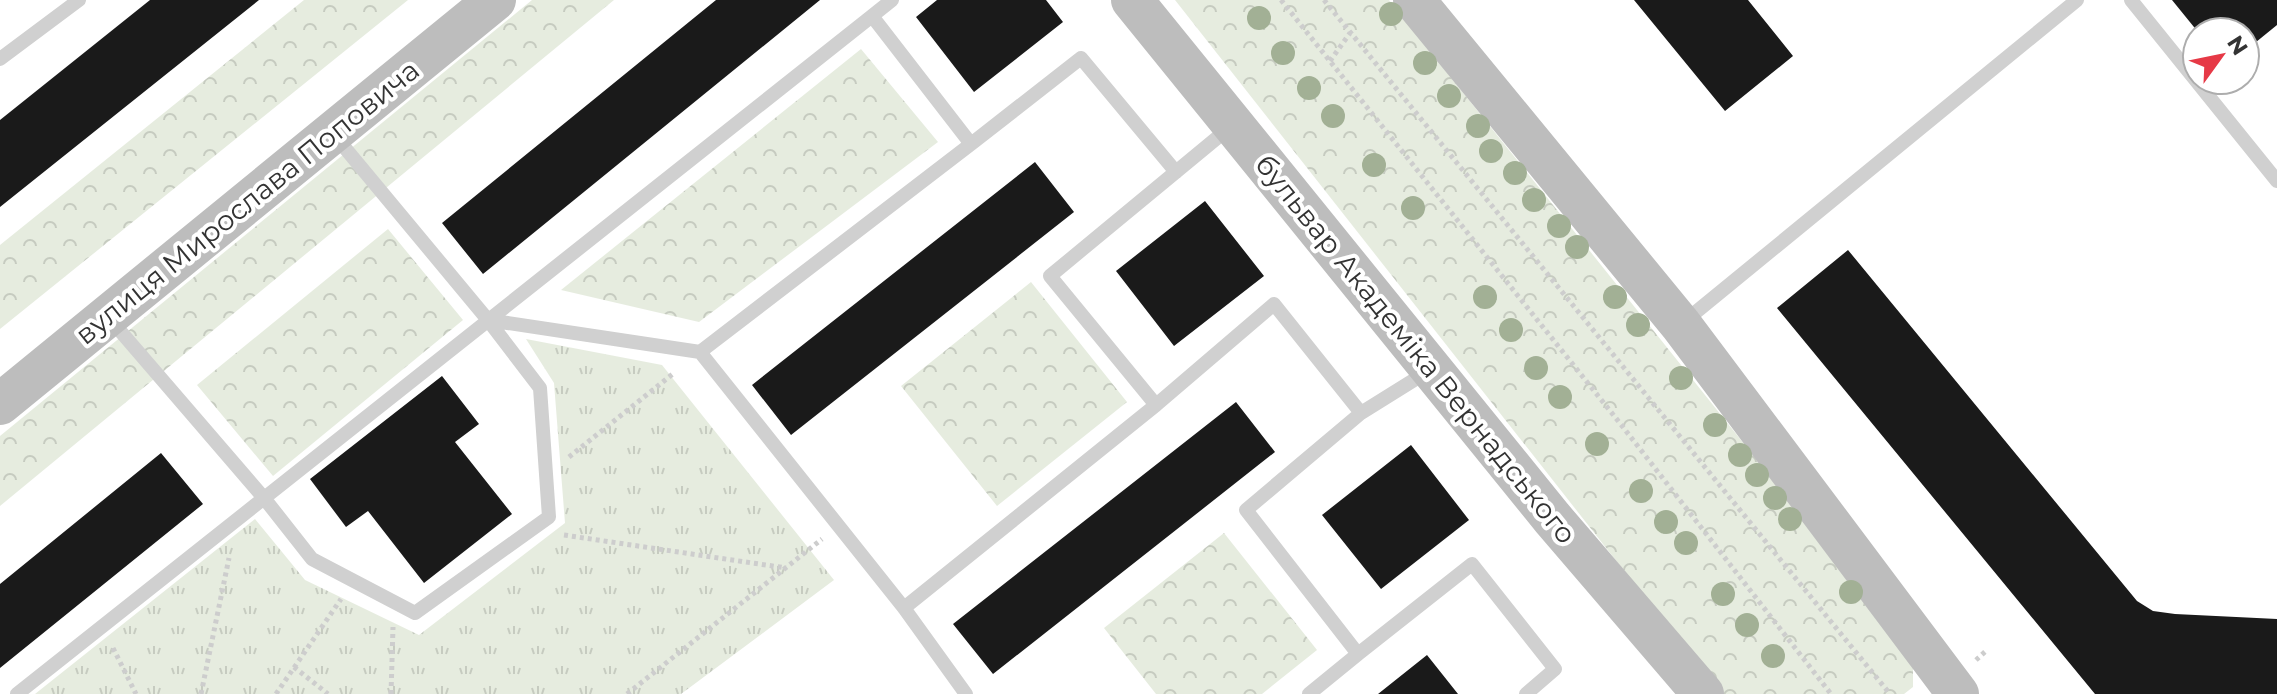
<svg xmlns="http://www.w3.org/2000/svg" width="2277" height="694" font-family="Montserrat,sans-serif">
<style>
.grass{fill:url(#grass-tufts)}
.park{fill:url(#park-crowns)}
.building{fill:#1a1a1a}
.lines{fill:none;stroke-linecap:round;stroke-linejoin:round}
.path{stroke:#cdcdcd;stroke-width:5;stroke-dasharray:4 4;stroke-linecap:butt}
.lane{stroke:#d0d0d0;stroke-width:14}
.secondary{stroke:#bdbdbd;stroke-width:42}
.tree{fill:#a2b095}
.labels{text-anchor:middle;stroke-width:8;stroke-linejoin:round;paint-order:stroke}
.street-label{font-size:28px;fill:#333;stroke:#fff}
</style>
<defs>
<pattern id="grass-tufts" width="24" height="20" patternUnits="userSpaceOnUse" patternTransform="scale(2)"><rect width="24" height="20" fill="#e6ecdf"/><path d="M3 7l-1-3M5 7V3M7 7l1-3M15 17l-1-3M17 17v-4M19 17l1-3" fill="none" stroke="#c6cbc0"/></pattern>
<pattern id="park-crowns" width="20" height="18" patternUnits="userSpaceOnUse" patternTransform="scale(2)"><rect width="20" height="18" fill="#e6ecdf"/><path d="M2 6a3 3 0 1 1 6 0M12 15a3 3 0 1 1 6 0" fill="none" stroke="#c6cbc0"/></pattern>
</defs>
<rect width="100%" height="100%" fill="#fff"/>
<path class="grass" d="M526,339L662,365L834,580L681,694H35L255,519L305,580L419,635L565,523L554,383Z"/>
<path class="park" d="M304,0H408L0,329V245Z
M532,0H614L0,506V436Z
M1175,0H1389L1913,655V687L1904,694H1721Z
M861,49L938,142L699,322L561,290Z
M388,229L463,320L273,476L197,385Z
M1031,282L1127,402L997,506L901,386Z
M1224,533L1317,650L1262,694H1156L1104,628Z"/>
<path class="building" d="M150,0H259L0,207V120Z
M716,0H820L483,274L442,223Z
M937,0H1046L1063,22L974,92L916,17Z
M1634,0H1748L1793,56L1725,111Z
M2172,0H2277V25L2245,51V32H2198Z
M1035,162L1074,212L791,435L752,385Z
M1205,201L1264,276L1174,346L1116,271Z
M1848,250L2137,601L2153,611L2175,614L2277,619V694H2095L1777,308Z
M442,376L479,424L455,442L512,514L424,583L368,511L346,527L310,479Z
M1236,402L1275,452L993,674L953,624Z
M1411,445L1469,520L1381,589L1322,515Z
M161,453L203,504L0,668V584Z
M1427,655L1458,694H1378Z"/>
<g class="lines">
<path class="path" d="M1281,0L1619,422L1831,694
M1324,0L1890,694
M1330,61L1350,33
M569,457L674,373
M564,535L786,568
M113,648L136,694
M1976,660L1987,650
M294,667L328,694
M201,694L229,558
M276,694L341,599
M391,694L393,627
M627,694L822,539"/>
<path class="lane" d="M892,0L872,16L971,144L1081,58L1176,172
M2131,0L2277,181
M0,59L79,0
M1229,128L1050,276L1156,405L1274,304L1361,413L1430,370
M109,318L264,498L312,559L415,613L549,517L540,388L488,320L335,136
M488,320L700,352L971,144
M1685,321L2077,0
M700,352L904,608L966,694
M1361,413L1246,510L1358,654L1472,564L1555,669L1526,694
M904,608L1156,405
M17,694L872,16
M1309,694L1358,654"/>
<path class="secondary" d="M1132,0L1552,518L1703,694
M1414,0L1681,325L1958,694
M0,404L495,0"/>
</g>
<g class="tree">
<circle cx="1391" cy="14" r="12"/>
<circle cx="1259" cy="18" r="12"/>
<circle cx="1283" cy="53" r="12"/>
<circle cx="1425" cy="63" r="12"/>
<circle cx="1309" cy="88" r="12"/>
<circle cx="1449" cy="96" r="12"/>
<circle cx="1333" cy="116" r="12"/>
<circle cx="1478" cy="126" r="12"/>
<circle cx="1491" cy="151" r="12"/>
<circle cx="1374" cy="165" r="12"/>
<circle cx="1515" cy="173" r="12"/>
<circle cx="1534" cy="200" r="12"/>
<circle cx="1413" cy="208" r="12"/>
<circle cx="1559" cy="226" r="12"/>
<circle cx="1577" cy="247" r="12"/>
<circle cx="1485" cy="297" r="12"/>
<circle cx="1615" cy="297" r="12"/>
<circle cx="1638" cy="325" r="12"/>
<circle cx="1511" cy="330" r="12"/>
<circle cx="1536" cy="368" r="12"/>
<circle cx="1681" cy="378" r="12"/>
<circle cx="1560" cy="397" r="12"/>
<circle cx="1715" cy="425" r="12"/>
<circle cx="1597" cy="444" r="12"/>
<circle cx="1740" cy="455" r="12"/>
<circle cx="1757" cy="475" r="12"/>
<circle cx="1641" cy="491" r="12"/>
<circle cx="1775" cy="498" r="12"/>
<circle cx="1790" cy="519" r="12"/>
<circle cx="1666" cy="522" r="12"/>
<circle cx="1686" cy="543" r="12"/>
<circle cx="1851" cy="592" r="12"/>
<circle cx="1723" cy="594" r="12"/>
<circle cx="1747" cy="625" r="12"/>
<circle cx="1773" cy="656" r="12"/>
</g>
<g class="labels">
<g class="street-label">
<text transform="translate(247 202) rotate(-39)" y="10">вулиця Мирослава Поповича</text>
<text transform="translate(1416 349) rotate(51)" y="10">бульвар Академіка Вернадського</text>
</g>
</g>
<g transform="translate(2221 56) rotate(57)"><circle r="38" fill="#ffffff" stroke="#adadad" stroke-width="2"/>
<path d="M0-6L14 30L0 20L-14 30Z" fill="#e63946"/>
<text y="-12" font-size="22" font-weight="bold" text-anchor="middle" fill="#333333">N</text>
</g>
</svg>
